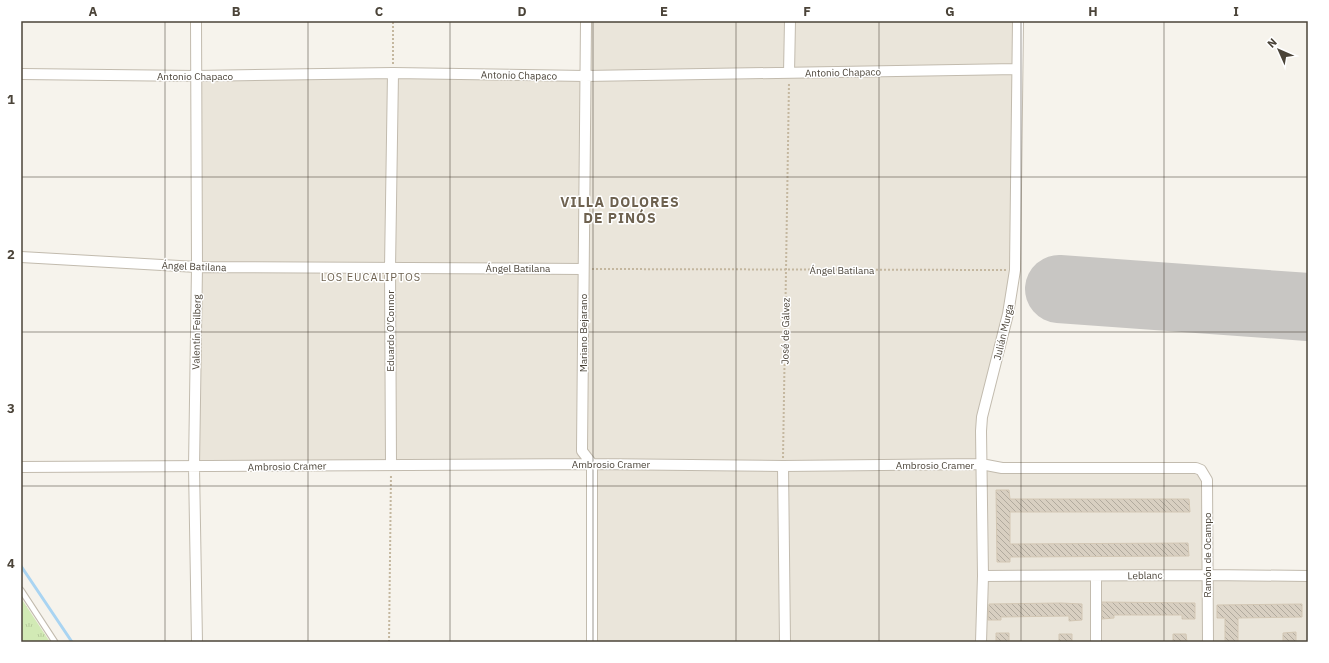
<svg xmlns="http://www.w3.org/2000/svg" width="1329" height="663" font-family="'IBM Plex Sans',sans-serif">
<style>
.residential{fill:#eae5da}
.grass{fill:url(#grass-tufts)}
.lines{fill:none;stroke-linecap:round;stroke-linejoin:round}
.stream{stroke:#a9d4f2;stroke-width:3}
.runway{stroke:#c8c6c3;stroke-width:68}
.building{fill:url(#building-back-hatch);stroke:#d3c7b4}
.service-casing{stroke:#c2bbae;stroke-width:7}
.minor-casing{stroke:#c2bbae;stroke-width:12}
.path{stroke:#c4b79f;stroke-width:2;stroke-dasharray:2 2;stroke-linecap:butt}
.service{stroke:#fff;stroke-width:5}
.minor{stroke:#fff;stroke-width:10}
.grid{fill:none;stroke:#4b4439;stroke-width:1;stroke-opacity:0.55}
.labels{text-anchor:middle;stroke-width:3;stroke-linejoin:round;paint-order:stroke}
.street-label{font-size:10px;fill:#4b4439;stroke:#fff}
.neighbourhood-label{font-size:11px;letter-spacing:1px;fill:#6e6250;stroke:#fff}
.district-label{font-size:14px;font-weight:bold;letter-spacing:1px;fill:#6e6250;stroke:#fff}
.neatline{fill:none;stroke:#4b4439;stroke-width:1.5}
.grid-label{font-size:13px;text-anchor:middle;font-weight:bold;fill:#4b4439}
</style>
<defs>
<pattern id="grass-tufts" width="24" height="20" patternUnits="userSpaceOnUse"><rect width="24" height="20" fill="#d2eab5"/><path d="M3 7l-1-3M5 7V3M7 7l1-3M15 17l-1-3M17 17v-4M19 17l1-3" fill="none" stroke="#b6ca9c"/></pattern>
<pattern id="building-back-hatch" width="6" height="6" patternUnits="userSpaceOnUse"><rect width="6" height="6" fill="#d8cfc1"/><path d="M-1 5l2 2M0 0l6 6M5-1l2 2" fill="none" stroke="#b1aa9e"/></pattern>
</defs>
<rect width="100%" height="100%" fill="#f6f3ec"/>
<path class="residential" d="M586,21H1018L1015,270L982,417L981,464L1196,468L1205,474L1207,575L1308,576V642H592V464L194,467L196,76H584Z"/>
<path class="grass" d="M21,598L50,642H21Z"/>
<g class="lines">
<path class="stream" d="M21,566L72,642"/>
<path class="runway" d="M1059,289L1308,307"/>
</g>
<path class="building" d="M996,490H1009L1010,499H1189L1190,512H1010V544L1188,543L1189,556L1010,557V562H997Z
M1102,602L1195,603V619H1182V615H1114V618L1102,619Z
M1061,603L1082,604V620L1069,621V616L1001,617V620H988L989,604Z
M1302,604V617L1238,618V642H1225V618H1217V605Z
M1296,632V642H1283V633Z
M996,633H1009V642H996Z
M1059,634H1072V642H1059Z
M1173,634H1186L1187,642H1173Z"/>
<g class="lines">
<defs>
<path id="service" d="M21,590L55,642"/>
<path id="minor" d="M196,21L197,267L194,467L197,642
M586,21L582,451L592,464V642
M789,73L790,21
M21,74L196,76L393,73L585,76L1017,69
M21,257L197,267L583,269
M391,465L390,268L393,73
M783,466L785,642
M21,467L592,464L783,466L981,464L1002,468H1196L1201,470L1207,480L1208,642
M983,576L1207,575L1308,576
M981,642L983,576L981,431L982,417L1008,314L1015,270L1018,21
M1096,642V576"/>
</defs>
<use href="#service" class="service-casing"/>
<use href="#minor" class="minor-casing"/>
<path class="path" d="M393,64V21
M592,269L1006,270
M783,458L789,82
M389,642L391,474"/>
<use href="#service" class="service"/>
<use href="#minor" class="minor"/>
</g>
<path class="grid" d="M165,21V642M308,21V642M450,21V642M593,21V642M736,21V642M879,21V642M1021,21V642M1164,21V642M21,177H1308M21,332H1308M21,486H1308"/>
<g class="labels">
<g class="street-label">
<text transform="translate(843 72) rotate(-1)" y="4">Antonio Chapaco</text>
<text transform="translate(519 75) rotate(1)" y="4">Antonio Chapaco</text>
<text x="195" y="80">Antonio Chapaco</text>
<text transform="translate(194 266) rotate(2)" y="4">Ángel Batilana</text>
<text x="518" y="272">Ángel Batilana</text>
<text x="842" y="274">Ángel Batilana</text>
<text transform="translate(390 331) rotate(-90)" y="4">Eduardo O'Connor</text>
<text transform="translate(785 331) rotate(-89)" y="4">José de Gálvez</text>
<text transform="translate(196 332) rotate(-89)" y="4">Valentín Feilberg</text>
<text transform="translate(1003 332) rotate(-77)" y="4">Julián Murga</text>
<text transform="translate(583 333) rotate(-90)" y="4">Mariano Bejarano</text>
<text x="611" y="468">Ambrosio Cramer</text>
<text x="935" y="469">Ambrosio Cramer</text>
<text transform="translate(287 466) rotate(-1)" y="4">Ambrosio Cramer</text>
<text transform="translate(1207 555) rotate(-90)" y="4">Ramón de Ocampo</text>
<text transform="translate(1145 575) rotate(-1)" y="4">Leblanc</text>
</g>
<g class="neighbourhood-label">
<text x="371" y="281">LOS EUCALIPTOS</text>
</g>
<g class="district-label">
<text x="620" y="207">VILLA DOLORES<tspan x="620" dy="16">DE PINÓS</tspan></text>
</g>
</g>
<rect width="1329" height="663" fill="none" stroke="#ffffff" stroke-width="44"/>
<g transform="translate(1279 50) rotate(315)" stroke="#ffffff" stroke-width="3" paint-order="stroke">
<path d="M0-3L7 15L0 10L-7 15Z" fill="#4b4439"/>
<text y="-6" font-size="11" font-weight="bold" text-anchor="middle" fill="#4b4439">N</text>
</g>
<rect x="22" y="22" width="1285" height="619" class="neatline"/>
<g class="grid-label">
<text x="93" y="16">A</text>
<text x="236" y="16">B</text>
<text x="379" y="16">C</text>
<text x="522" y="16">D</text>
<text x="664" y="16">E</text>
<text x="807" y="16">F</text>
<text x="950" y="16">G</text>
<text x="1093" y="16">H</text>
<text x="1236" y="16">I</text>
<text x="11" y="104">1</text>
<text x="11" y="259">2</text>
<text x="11" y="413">3</text>
<text x="11" y="568">4</text>
</g>
</svg>
